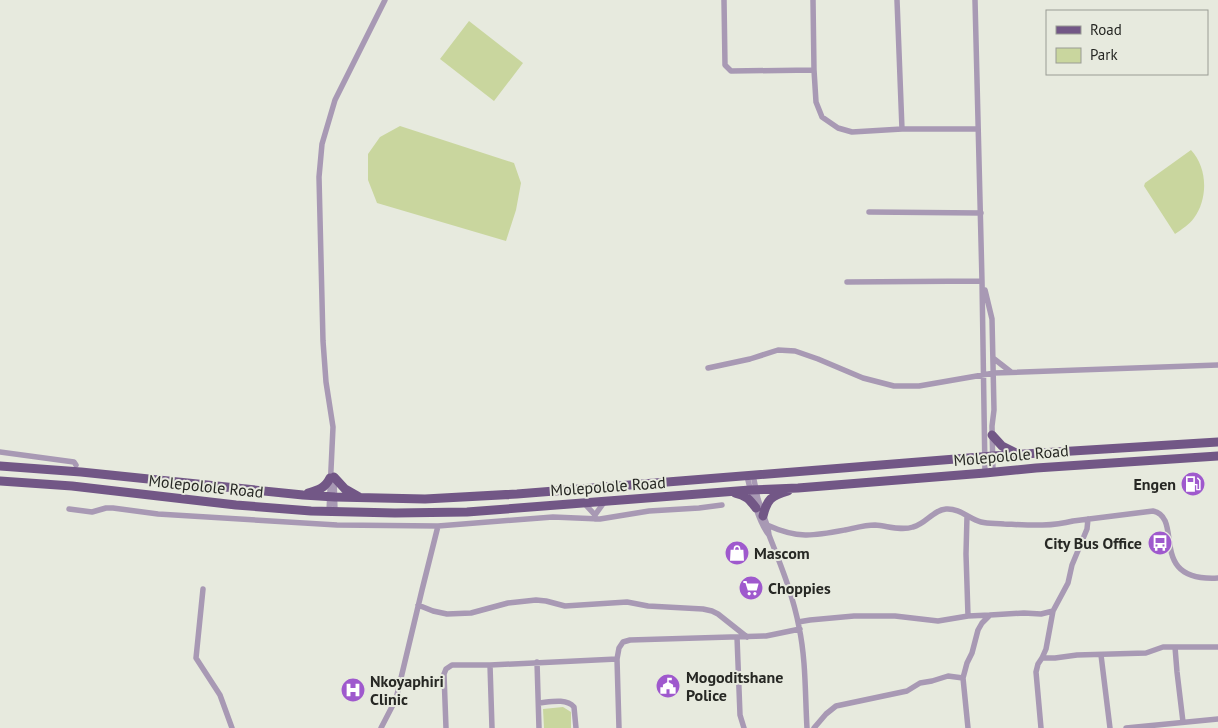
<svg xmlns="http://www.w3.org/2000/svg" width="1218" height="728" font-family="'PT Sans',sans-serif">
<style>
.green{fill:#c9d69e}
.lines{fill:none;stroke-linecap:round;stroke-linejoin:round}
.minor{stroke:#a899b4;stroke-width:5.5}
.primary{stroke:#725786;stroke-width:9}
.labels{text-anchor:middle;stroke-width:4;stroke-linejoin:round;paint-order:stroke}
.street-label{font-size:16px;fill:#272824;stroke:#e7eade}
.poi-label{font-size:16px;font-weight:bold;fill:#272824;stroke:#e7eade;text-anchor:start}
</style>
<rect width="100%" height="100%" fill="#e7eade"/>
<path class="green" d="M469,21L523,63L494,101L440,59Z
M400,126L514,163L521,183L516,210L506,241L377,203L368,180V154L380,137Z
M1191,150C1208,168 1208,199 1194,218C1189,225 1182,229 1175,234L1144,186L1145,183Z
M563,707L571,712V728H544L543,709Z"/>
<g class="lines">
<path class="minor" d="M724,0L725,65L731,71L814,70L813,0
M897,0L902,129
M975,0L982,281L985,473
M814,70L816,102L822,117L838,128L852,132L902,129H978
M869,212L981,213
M847,282L982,281
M985,290L992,319L994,410L992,426L993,472
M993,358L1011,372
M708,368L750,359L778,350L795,351L818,359L863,378L894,386H919L994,373L1218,365
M0,452L74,462L76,465
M753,475L758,499L768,528L769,535C781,566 793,595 799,627C806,660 805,694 807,728
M747,476C751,493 758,522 769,535
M334,477L335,512
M584,503L595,515
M69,509L92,512L106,508H113L158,514L337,525L438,526L553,517L600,519L649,511L699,508L722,505
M329,512L333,427L326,382L323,341L319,177L322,144L335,100L385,0
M967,516L966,554L968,616L990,615
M595,519V515L605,501
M767,525C798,539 813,536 845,530C855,528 865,525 875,525C888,526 901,531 913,527C926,524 933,510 946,509C960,508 969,519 981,522C989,524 997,523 1004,524C1027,525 1050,527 1073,521L1153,511C1185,518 1146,582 1218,578
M203,589L196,658L220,695L232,728
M418,605L433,611L447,614L471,613L508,603L536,600L546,601L565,606L627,602L648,606L703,609L712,611L718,614L747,637
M798,622L810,620L854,616H895L938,621L968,616
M737,637L740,715L744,728
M1175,647L1177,672L1183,722
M1101,655L1110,728
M1042,658H1055L1077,655L1146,653L1163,647H1218
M537,662L539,728
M490,665L492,728
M539,703C550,702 566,698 574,707L576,728
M381,728L396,699L422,590L438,526
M446,728L444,674L446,669L452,665H490L617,659
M619,728L617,659L619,648L623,642L630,640L766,636L800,629
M814,728L826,714L836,706L907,691L920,683L932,681L948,676L963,678
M968,728L963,678L967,663L972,653L978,630L982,623L990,615L1024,613L1041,614L1053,611
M1041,728L1036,672L1038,664L1042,658L1046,649L1053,611L1068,583L1072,565L1087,529L1088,519
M1126,728L1218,719"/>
<path class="primary" d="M992,435L1002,446L1018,454
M0,466L81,472L303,495L335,497L425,499L517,494L993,456L1218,442
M334,477L345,489L359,497
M0,481L72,486L236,505L311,511L395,513L467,512L750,490L798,488L985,473L1036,468L1218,456
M308,493C319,490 325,488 330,478
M735,493C746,495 750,500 756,508
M763,516C767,499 771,496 788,491"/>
</g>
<defs>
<symbol id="fuel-disc" viewBox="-11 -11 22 22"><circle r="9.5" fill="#9f59cd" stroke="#e7eade"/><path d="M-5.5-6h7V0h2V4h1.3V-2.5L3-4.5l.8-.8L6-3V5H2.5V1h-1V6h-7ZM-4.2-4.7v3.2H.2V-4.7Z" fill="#fff"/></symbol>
<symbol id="bus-disc" viewBox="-11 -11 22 22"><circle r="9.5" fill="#9f59cd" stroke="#e7eade"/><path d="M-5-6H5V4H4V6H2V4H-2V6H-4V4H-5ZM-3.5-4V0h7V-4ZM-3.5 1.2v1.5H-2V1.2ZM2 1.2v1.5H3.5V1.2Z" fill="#fff"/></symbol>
<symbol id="shop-disc" viewBox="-11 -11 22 22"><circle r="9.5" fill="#9f59cd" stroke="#e7eade"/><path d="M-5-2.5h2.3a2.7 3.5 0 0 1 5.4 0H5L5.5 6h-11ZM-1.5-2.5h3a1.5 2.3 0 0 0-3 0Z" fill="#fff"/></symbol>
<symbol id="supermarket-disc" viewBox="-11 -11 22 22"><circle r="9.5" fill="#9f59cd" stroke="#e7eade"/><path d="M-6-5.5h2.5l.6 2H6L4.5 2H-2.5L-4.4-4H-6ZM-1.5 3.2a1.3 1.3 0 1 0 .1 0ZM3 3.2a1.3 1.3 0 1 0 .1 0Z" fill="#fff"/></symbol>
<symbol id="civic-disc" viewBox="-11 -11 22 22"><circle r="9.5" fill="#9f59cd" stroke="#e7eade"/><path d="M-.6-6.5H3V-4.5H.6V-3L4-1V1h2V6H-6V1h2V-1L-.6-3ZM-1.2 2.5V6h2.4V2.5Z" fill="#fff"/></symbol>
<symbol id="hospital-disc" viewBox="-11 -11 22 22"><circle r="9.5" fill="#9f59cd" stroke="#e7eade"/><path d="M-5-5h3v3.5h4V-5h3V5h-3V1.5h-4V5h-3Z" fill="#fff"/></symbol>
</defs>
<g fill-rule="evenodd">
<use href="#fuel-disc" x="1179" y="470" width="28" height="28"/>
<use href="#bus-disc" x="1146" y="529" width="28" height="28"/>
<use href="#shop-disc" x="723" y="539" width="28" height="28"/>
<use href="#supermarket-disc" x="737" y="574" width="28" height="28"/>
<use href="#civic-disc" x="654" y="672" width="28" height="28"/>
<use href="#hospital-disc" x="339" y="676" width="28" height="28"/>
</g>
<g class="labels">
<g class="street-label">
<text transform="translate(1011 455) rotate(-5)" y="6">Molepolole Road</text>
<text transform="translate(206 486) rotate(6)" y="6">Molepolole Road</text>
<text transform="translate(608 486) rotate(-4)" y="6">Molepolole Road</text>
</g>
<g class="poi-label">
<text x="1176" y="490" text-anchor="end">Engen</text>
<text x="1142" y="549" text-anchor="end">City Bus Office</text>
<text x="754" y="559">Mascom</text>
<text x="768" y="594">Choppies</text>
<text x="686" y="683">Mogoditshane<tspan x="686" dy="18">Police</tspan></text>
<text x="370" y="687">Nkoyaphiri<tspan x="370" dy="18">Clinic</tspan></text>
</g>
</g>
<rect x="1046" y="10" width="162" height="65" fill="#e7eade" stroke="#9a9c94"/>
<rect x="1056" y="26" width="25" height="8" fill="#725786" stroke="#9a9c94"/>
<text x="1090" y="35" font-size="15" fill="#272824">Road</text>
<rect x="1056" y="48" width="25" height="15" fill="#c9d69e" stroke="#9a9c94"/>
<text x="1090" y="60" font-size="15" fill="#272824">Park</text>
</svg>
